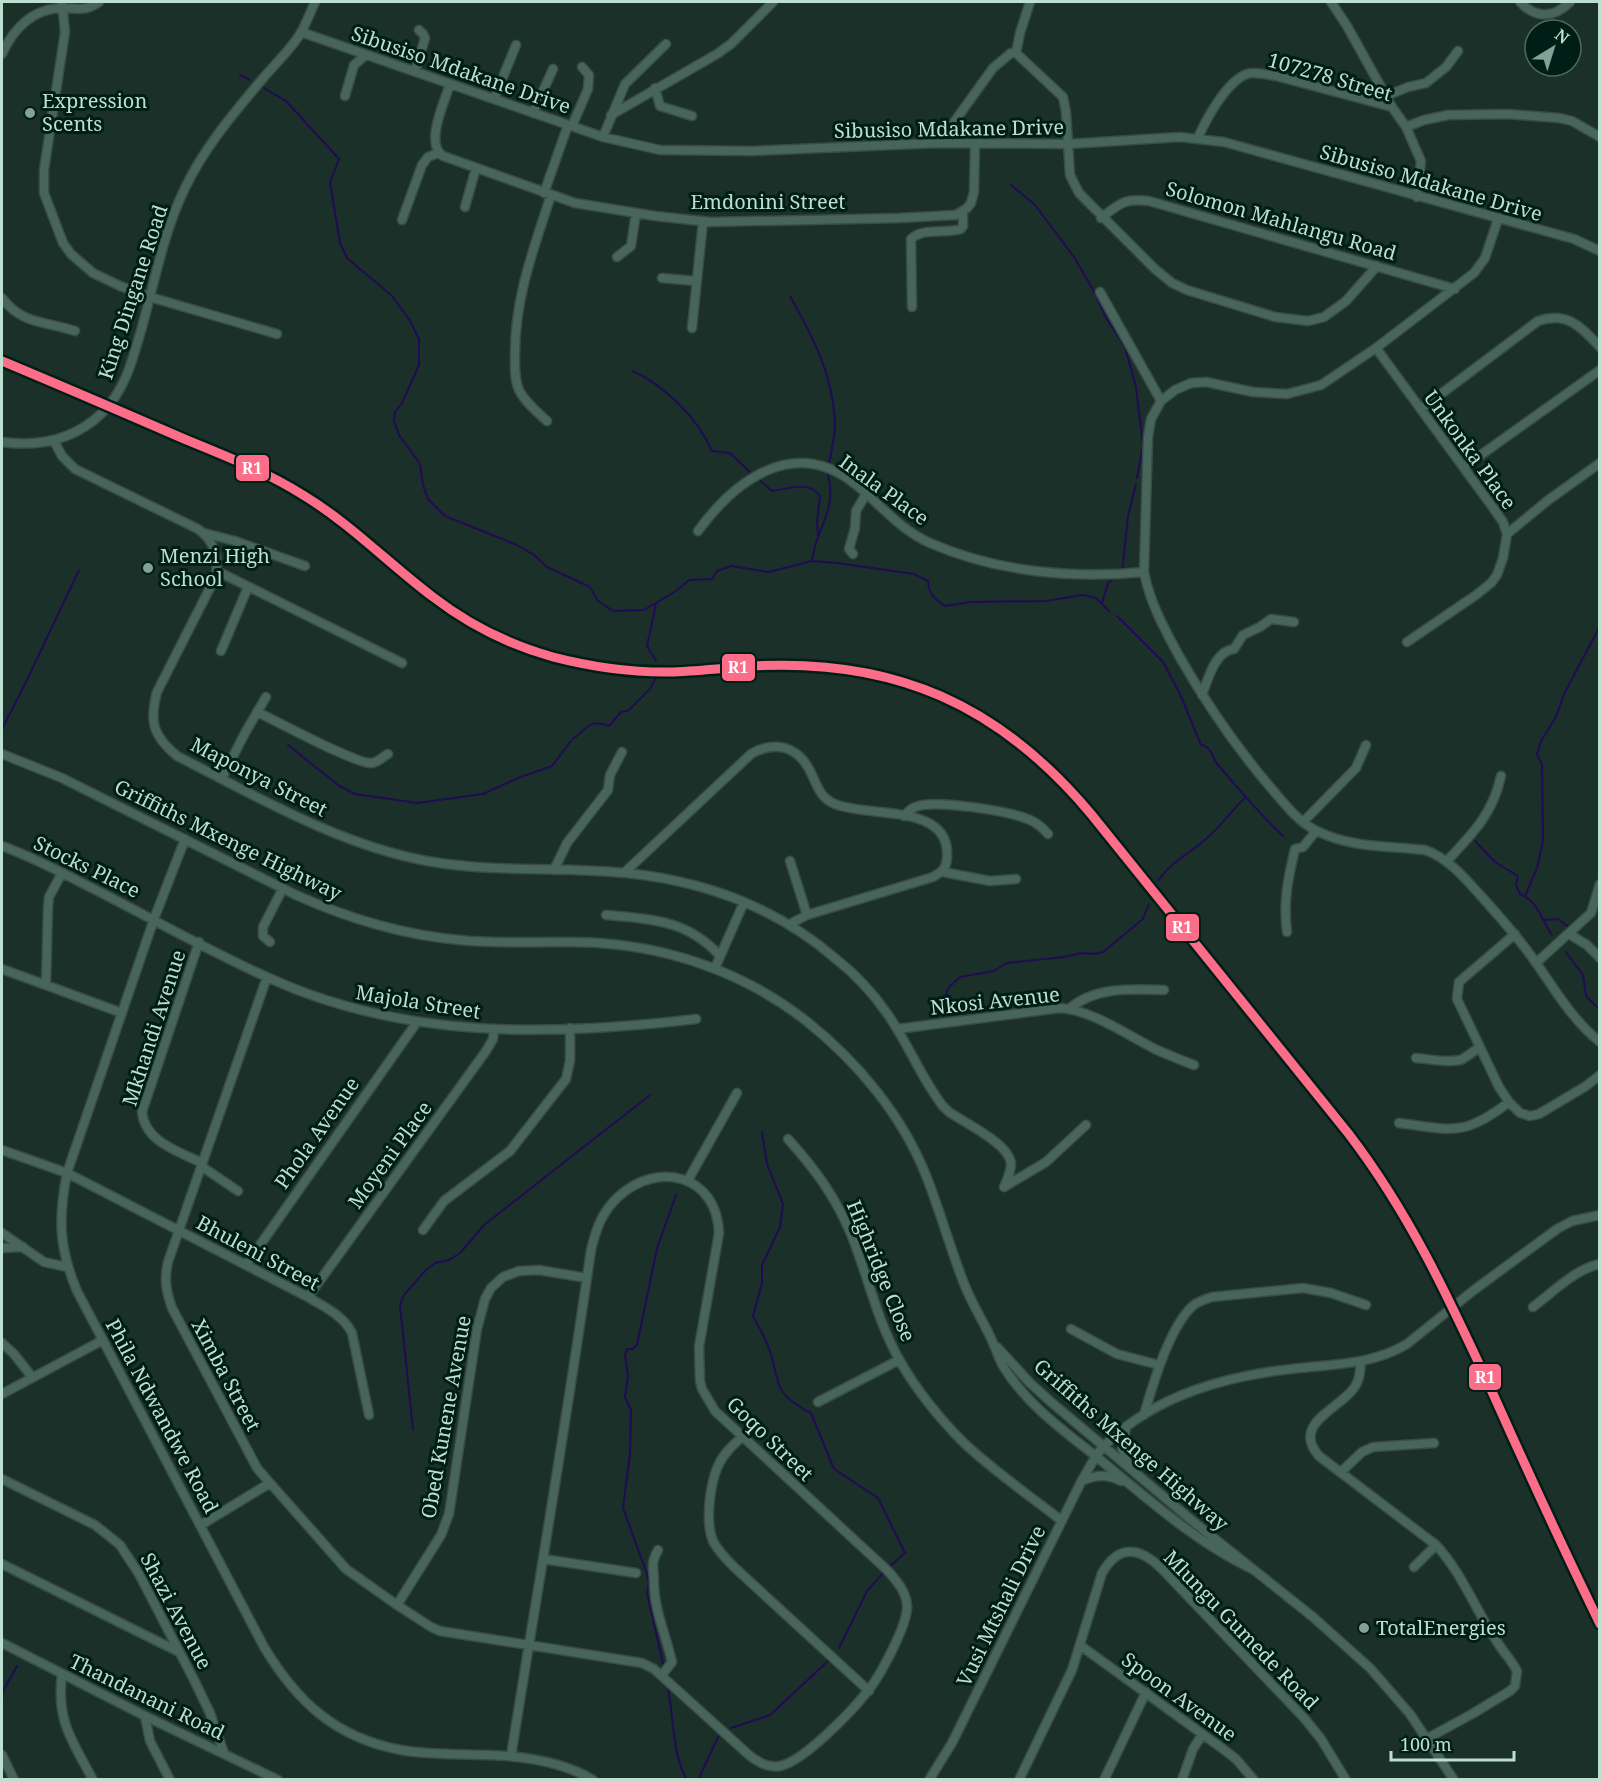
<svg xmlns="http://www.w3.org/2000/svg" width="1601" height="1781" font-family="'Noto Serif',serif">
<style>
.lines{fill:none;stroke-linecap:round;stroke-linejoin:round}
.stream{stroke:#220b55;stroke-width:2}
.minor-casing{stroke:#384c44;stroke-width:11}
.minor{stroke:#48655c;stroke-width:8}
.rail-1-casing{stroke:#001e15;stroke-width:14}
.rail-1{stroke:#fb6d88;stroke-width:9}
.poi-dot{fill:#83a295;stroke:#001e15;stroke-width:2}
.labels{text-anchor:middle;stroke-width:6;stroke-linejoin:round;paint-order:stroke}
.street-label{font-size:20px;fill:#bcdfd0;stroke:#001e15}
.poi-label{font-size:20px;fill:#bcdfd0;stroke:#001e15;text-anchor:start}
.line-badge{stroke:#001e15;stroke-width:2}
.badge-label{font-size:16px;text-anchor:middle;font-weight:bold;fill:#fff}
</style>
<rect width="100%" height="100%" fill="#1a3028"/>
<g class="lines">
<path class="stream" d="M240,75L250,80
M264,88L286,101L339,159L330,182L340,243L347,258L392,296L409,319L419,339V365L402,403L395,412L394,421L399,435L420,464L423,485L428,499L445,516L517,545L534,555L547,567L590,587L598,601L613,611L644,610L676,591L689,580L712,579L717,571L731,566L769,572L812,561L837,563L914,574L928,581C929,595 935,599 945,606L971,602L1046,601L1083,595L1096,598L1109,611
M1011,185L1035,205L1074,257L1096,295L1105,316L1125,347L1136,387L1143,445L1137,478
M790,296C813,337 833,375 835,423C835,437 831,451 829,465
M633,371C666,387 697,417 712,451L730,453L753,475
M757,478L772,491C788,489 809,480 820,496L817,522L818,536
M1600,549V552
M812,560C817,524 837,514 828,474
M1122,573L1128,516L1136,484
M1102,603L1108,583L1115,577
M656,604L647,646L656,661
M1117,616L1163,662L1180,694L1201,745C1213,747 1211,757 1218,765C1240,790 1259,814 1283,836
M2,729L25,684L79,570
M573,739C587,728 591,718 609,726L621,712L629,710L650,689L657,676
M288,745L338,785L355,794L417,803L483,794L518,778L552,766L571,741
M1475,841L1495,862L1518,876L1516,885L1520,894C1538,901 1542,921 1552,935
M1158,881C1170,862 1191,853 1207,838C1222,825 1232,810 1246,797
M1525,896L1537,868L1543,841L1542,765L1537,754L1541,741L1556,717L1564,694L1600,626
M1543,920L1558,919L1570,928
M1566,952L1583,975L1586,996L1600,1010
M941,1011L948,988L960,977L994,971L1007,963L1064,957L1082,953L1095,954L1103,952L1143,919L1149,904
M762,1132L767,1164L783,1204L780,1227L762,1265V1283L753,1316C758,1326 764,1335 768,1346C782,1383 769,1391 811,1413L834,1469L878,1498L905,1553L889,1567
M413,1430L400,1305L404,1295L425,1271L435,1263L449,1260L460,1253L484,1225L650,1095
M839,1648L867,1591L885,1571
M663,1664L647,1593L649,1582L647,1574L623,1508L630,1454L631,1410L625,1397L628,1376L625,1355L627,1349H633L637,1345L657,1248L676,1195
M668,1689C674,1718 672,1754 687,1780
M2,1702L3,1691L17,1666
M731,1728L770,1715L828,1661
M698,1780L718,1737"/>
<defs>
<path id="minor" d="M62,2L65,32L44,170V193L63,243L71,254L93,273L120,286L150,297L277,334
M1331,2L1347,26L1392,107L1406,127L1421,161L1417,197
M1520,2C1536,19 1554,18 1570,2
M301,32L603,137L660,150L753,151L939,143L1068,144L1180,137L1224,142L1574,239L1600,251
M1016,53L1063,97L1066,112L1070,175L1079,193L1155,269L1172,283L1187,290L1275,317L1308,321L1324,317L1346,301L1377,266
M2,54C13,29 33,8 63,8C78,8 85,12 99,2
M415,72L425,38L423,34L419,30
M450,84C445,101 424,144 443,156L575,203L655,216L710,222L899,218L956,215L967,208L971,203L974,192L975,143
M655,88L660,106L692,116
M345,96L354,65L366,55
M1386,96L1408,87L1426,83L1446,67L1458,51
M494,99L516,45
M533,113L553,69
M611,115L717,54L731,44L773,2
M572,126L588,89L589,75L582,67
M1406,127L1424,120L1448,115L1508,114L1559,118L1572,121L1600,137
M603,137L625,84L666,44
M1198,138C1206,119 1227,81 1247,74C1255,71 1267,75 1276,76L1392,107
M939,143L993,68L1011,53H1016L1020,33L1030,2
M544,193L568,125
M465,207L476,168
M1101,218C1120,203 1125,198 1149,201L1455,289
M1498,219L1485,258L1474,273L1376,348L1321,385L1287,394L1253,392L1206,382L1191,383L1175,390L1161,401L1151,419L1148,437L1144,572C1150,603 1164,628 1179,656C1206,703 1235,746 1271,788C1284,803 1298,822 1317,831C1351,848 1389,846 1425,850C1448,858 1465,878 1481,896C1500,917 1518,937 1534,960C1554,988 1572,1020 1600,1042
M402,220L422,165L428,157L438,153
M617,257L631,246L636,213
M662,278L696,281
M1100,292L1161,401
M2,298C22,325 46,321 75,331
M912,307L911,239C924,227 945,234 961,229L963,226V212
M692,328L703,221
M1376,348L1494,509L1503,522L1507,534L1503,558L1497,575L1491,583L1476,595L1407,642
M1421,409L1538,321C1568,311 1581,327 1600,347
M547,421C537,412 525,402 519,390C514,379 515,365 515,353C515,297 534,248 551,195
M54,441L62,456L75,469L198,529C214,540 220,559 215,578L157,692C149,722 153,736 177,756C256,796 339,845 427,861C493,873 560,866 626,873C705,881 776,907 836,959C855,974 872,992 886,1012C907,1041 920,1076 942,1105L949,1112C965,1123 1010,1144 1011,1164C1011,1172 1007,1180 1004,1187
M2,442C39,447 74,440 102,413C126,389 133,358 142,327C155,280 164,231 185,188C205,146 235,112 264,77C277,62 293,47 302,31C307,21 311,11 315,2
M1464,467L1600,370
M698,531C736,479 795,436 855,484C879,503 900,530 930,543C996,572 1073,579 1144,572
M204,533L235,541L305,566
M1507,534L1547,501L1600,463
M853,554L849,549L855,528L856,511L866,494
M217,571L402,663
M221,651L248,587
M1202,695C1208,679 1215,651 1234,649L1243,635L1260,627L1271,619L1294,622
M257,712C277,721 357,765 372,763C378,762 383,757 388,754
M2,754L62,778L296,895C347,918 403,935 460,940C506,945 553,940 599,943C673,948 746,974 805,1020C857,1061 903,1116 927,1178C941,1214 951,1251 965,1286C973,1306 985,1324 993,1343C997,1351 999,1359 1003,1366C1026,1404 1064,1431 1098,1458C1148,1499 1194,1541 1252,1569
M222,778L245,733L266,697
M904,816C908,812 910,809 915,807C935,799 1010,811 1030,820C1037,823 1043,828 1048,834
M1303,822L1356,768L1366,745
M185,839L154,919L67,1173C58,1219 59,1248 77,1291L264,1647C297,1702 336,1738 401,1750C429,1755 459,1754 487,1755C523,1756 562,1761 593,1780
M2,846C30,856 57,870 84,884C146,915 206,950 269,978C405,1040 551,1036 696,1019
M790,861L807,915
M1447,861C1472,834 1493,814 1501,776
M554,870L567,843L608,790L610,775L622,752
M625,872L751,754C773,741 796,745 809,769C817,783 818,797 835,804C869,818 950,803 947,856C947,868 942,872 933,877L807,915L790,924
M943,872L990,881L1016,879
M606,915C651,919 688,920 720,956
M1287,932C1283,901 1288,879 1295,849L1303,847L1316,831
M1515,934L1459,982L1457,999L1499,1087L1509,1102L1520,1113L1530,1116L1539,1114L1586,1086L1600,1075
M1569,934L1587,945L1600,958
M199,942L142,1112C145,1142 178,1151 202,1163
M270,942L263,936V927L283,888
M1536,963L1591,913L1600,884
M715,968L744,902
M2,969L122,1013
M267,977L168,1262C164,1279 166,1291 172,1308L257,1468L270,1483L346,1569L397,1605L431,1627L440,1631L642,1663L654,1669L750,1756C760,1763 768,1768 780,1766C803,1762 852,1711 867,1692C879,1678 909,1623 907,1605C906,1591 896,1580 887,1570L715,1411L702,1389L700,1381L699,1347L719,1233C717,1175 658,1160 618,1197C602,1212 596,1229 591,1250C567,1419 538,1587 511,1756
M46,984L48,907L49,897L62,873
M1069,1009C1095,986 1132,989 1164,990
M897,1029L1060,1008C1092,1010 1127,1035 1155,1049C1168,1055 1181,1060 1194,1065
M1416,1058C1430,1059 1446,1063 1460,1060C1468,1057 1472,1051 1480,1048
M1399,1123C1452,1130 1464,1137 1509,1102
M788,1139C815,1169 835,1196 851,1234C868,1276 877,1321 900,1361C915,1388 940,1419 962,1441C992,1470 1029,1495 1062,1521
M2,1150L67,1173L308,1297C324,1307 343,1315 352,1333L369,1415
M201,1166L238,1191
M688,1180L737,1093
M1004,1187L1046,1162L1086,1125
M423,1230L444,1201L510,1151L566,1079L570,1061V1028
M2,1233L44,1262L67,1267
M2,1248L23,1247
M246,1265L417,1022
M308,1297L486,1051L493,1039L494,1030
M1533,1307C1552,1293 1575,1269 1600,1264
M1071,1329L1117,1354L1159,1365
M2,1343L14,1354L32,1377
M997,1347L1030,1383L1051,1402L1195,1523L1313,1617L1370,1668L1410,1714L1454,1780
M1361,1361C1360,1371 1360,1380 1354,1388C1338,1410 1291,1424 1319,1456L1436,1545C1462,1573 1475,1609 1496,1640C1502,1651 1511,1659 1517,1671L1515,1686L1510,1691L1472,1714L1428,1738
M2,1394L103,1340
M818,1402L899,1360
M1144,1415C1153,1384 1170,1324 1195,1304C1200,1301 1206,1299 1212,1297L1303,1288L1331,1293L1366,1305
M1126,1428L1122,1449L1128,1465
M742,1437C733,1445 723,1454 718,1466C710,1484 705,1522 713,1541C718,1551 726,1559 734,1567L869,1691
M1341,1472L1362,1452L1373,1447L1434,1443
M2,1479L95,1525L120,1545L139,1574L194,1680L210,1713L224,1753
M1082,1481C1096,1474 1108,1474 1121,1481
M201,1525L270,1483
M658,1550C650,1565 654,1567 654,1582C654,1610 666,1635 672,1662L662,1675
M543,1559L636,1573
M2,1564L177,1651
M1414,1567L1436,1545
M397,1605L441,1535L449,1514L477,1329L485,1299L491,1288L503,1277L519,1271L539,1270L587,1278
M2,1643L145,1716L278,1780
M1081,1646L1223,1749L1236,1759L1254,1780
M62,1674C56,1721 72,1740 93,1780
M145,1716L150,1741L170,1780
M2,1755L14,1780
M929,1780L952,1743L1081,1482C1088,1470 1094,1457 1103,1447C1155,1394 1229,1375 1300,1368C1337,1364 1374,1364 1407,1344L1474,1290L1557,1229L1572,1221L1600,1215
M1019,1780L1072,1670L1102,1573C1119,1544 1139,1547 1161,1568L1305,1719L1321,1739L1346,1780
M1104,1780L1146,1692
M1182,1780L1193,1749L1202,1735"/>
</defs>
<use href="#minor" class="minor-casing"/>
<use href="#minor" class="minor"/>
<defs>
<path id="rail-1" d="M2,361C62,386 122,412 182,438C223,455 265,471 303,495C351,524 389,564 433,597C468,624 510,645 553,657C592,667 632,673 674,672C700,671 726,668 753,666C895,658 1000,705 1091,814L1348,1133C1411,1215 1451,1303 1494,1396C1528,1472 1563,1548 1600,1624"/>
</defs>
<use href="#rail-1" class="rail-1-casing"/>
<use href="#rail-1" class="rail-1"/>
</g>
<g class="poi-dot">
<circle cx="30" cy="113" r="6"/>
<circle cx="148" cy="568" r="6"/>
<circle cx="1364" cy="1628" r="6"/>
</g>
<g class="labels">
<g class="street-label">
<text transform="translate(461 70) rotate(19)" y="7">Sibusiso Mdakane Drive</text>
<text transform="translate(1330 77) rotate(16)" y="7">107278 Street</text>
<text transform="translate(949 129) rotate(-1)" y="7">Sibusiso Mdakane Drive</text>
<text transform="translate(1431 183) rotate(16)" y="7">Sibusiso Mdakane Drive</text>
<text x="768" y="209">Emdonini Street</text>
<text transform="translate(1281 221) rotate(16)" y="7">Solomon Mahlangu Road</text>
<text transform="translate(133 292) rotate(-72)" y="7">King Dingane Road</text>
<text transform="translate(1470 450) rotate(54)" y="7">Unkonka Place</text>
<text transform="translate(884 490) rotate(36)" y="7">Inala Place</text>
<text transform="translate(259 777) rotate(27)" y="7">Maponya Street</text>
<text transform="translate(228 840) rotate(26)" y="7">Griffiths Mxenge Highway</text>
<text transform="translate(87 867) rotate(26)" y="7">Stocks Place</text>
<text transform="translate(995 1001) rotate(-6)" y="7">Nkosi Avenue</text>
<text transform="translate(418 1002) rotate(9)" y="7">Majola Street</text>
<text transform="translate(154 1028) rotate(-72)" y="7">Mkhandi Avenue</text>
<text transform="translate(317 1133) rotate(-55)" y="7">Phola Avenue</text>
<text transform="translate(390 1155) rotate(-54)" y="7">Moyeni Place</text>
<text transform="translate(258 1253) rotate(28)" y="7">Bhuleni Street</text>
<text transform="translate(881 1271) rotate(68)" y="7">Highridge Close</text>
<text transform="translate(226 1375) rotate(62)" y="7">Ximba Street</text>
<text transform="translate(162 1416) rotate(62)" y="7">Phila Ndwandwe Road</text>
<text transform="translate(446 1417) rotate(-80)" y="7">Obed Kunene Avenue</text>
<text transform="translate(770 1439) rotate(44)" y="7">Goqo Street</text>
<text transform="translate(1131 1445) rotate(41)" y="7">Griffiths Mxenge Highway</text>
<text transform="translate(1001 1606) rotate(-64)" y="7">Vusi Mtshali Drive</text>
<text transform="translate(176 1611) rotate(62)" y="7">Shazi Avenue</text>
<text transform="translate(1241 1630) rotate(46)" y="7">Mlungu Gumede Road</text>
<text transform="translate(147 1697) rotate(26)" y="7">Thandanani Road</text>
<text transform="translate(1179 1697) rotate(36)" y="7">Spoon Avenue</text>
</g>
<g class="poi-label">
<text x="42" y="108">Expression<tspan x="42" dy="23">Scents</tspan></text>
<text x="160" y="563">Menzi High<tspan x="160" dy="23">School</tspan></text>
<text x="1376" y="1635">TotalEnergies</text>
</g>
</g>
<g class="line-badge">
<rect x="235" y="454" width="35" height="28" rx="6" fill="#fb6d88"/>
<rect x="721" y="653" width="35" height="29" rx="6" fill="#fb6d88"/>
<rect x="1165" y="913" width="35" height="29" rx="6" fill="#fb6d88"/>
<rect x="1468" y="1363" width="34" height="28" rx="6" fill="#fb6d88"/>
</g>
<g class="badge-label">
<text x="252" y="474">R1</text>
<text x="738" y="673">R1</text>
<text x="1182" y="933">R1</text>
<text x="1485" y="1383">R1</text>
</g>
<rect width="1601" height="1781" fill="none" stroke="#bcdfd0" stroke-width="6"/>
<g transform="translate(1553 48) rotate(38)"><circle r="28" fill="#001e15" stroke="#4b6b60" stroke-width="1.5"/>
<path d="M0-4.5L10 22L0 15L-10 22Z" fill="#83a295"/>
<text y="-9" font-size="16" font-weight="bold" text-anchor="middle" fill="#bcdfd0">N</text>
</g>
<path d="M1391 1751v9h123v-9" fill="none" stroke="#bcdfd0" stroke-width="3"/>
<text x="1400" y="1751" font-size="18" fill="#bcdfd0" stroke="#001e15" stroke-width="4.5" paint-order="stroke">100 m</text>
</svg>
